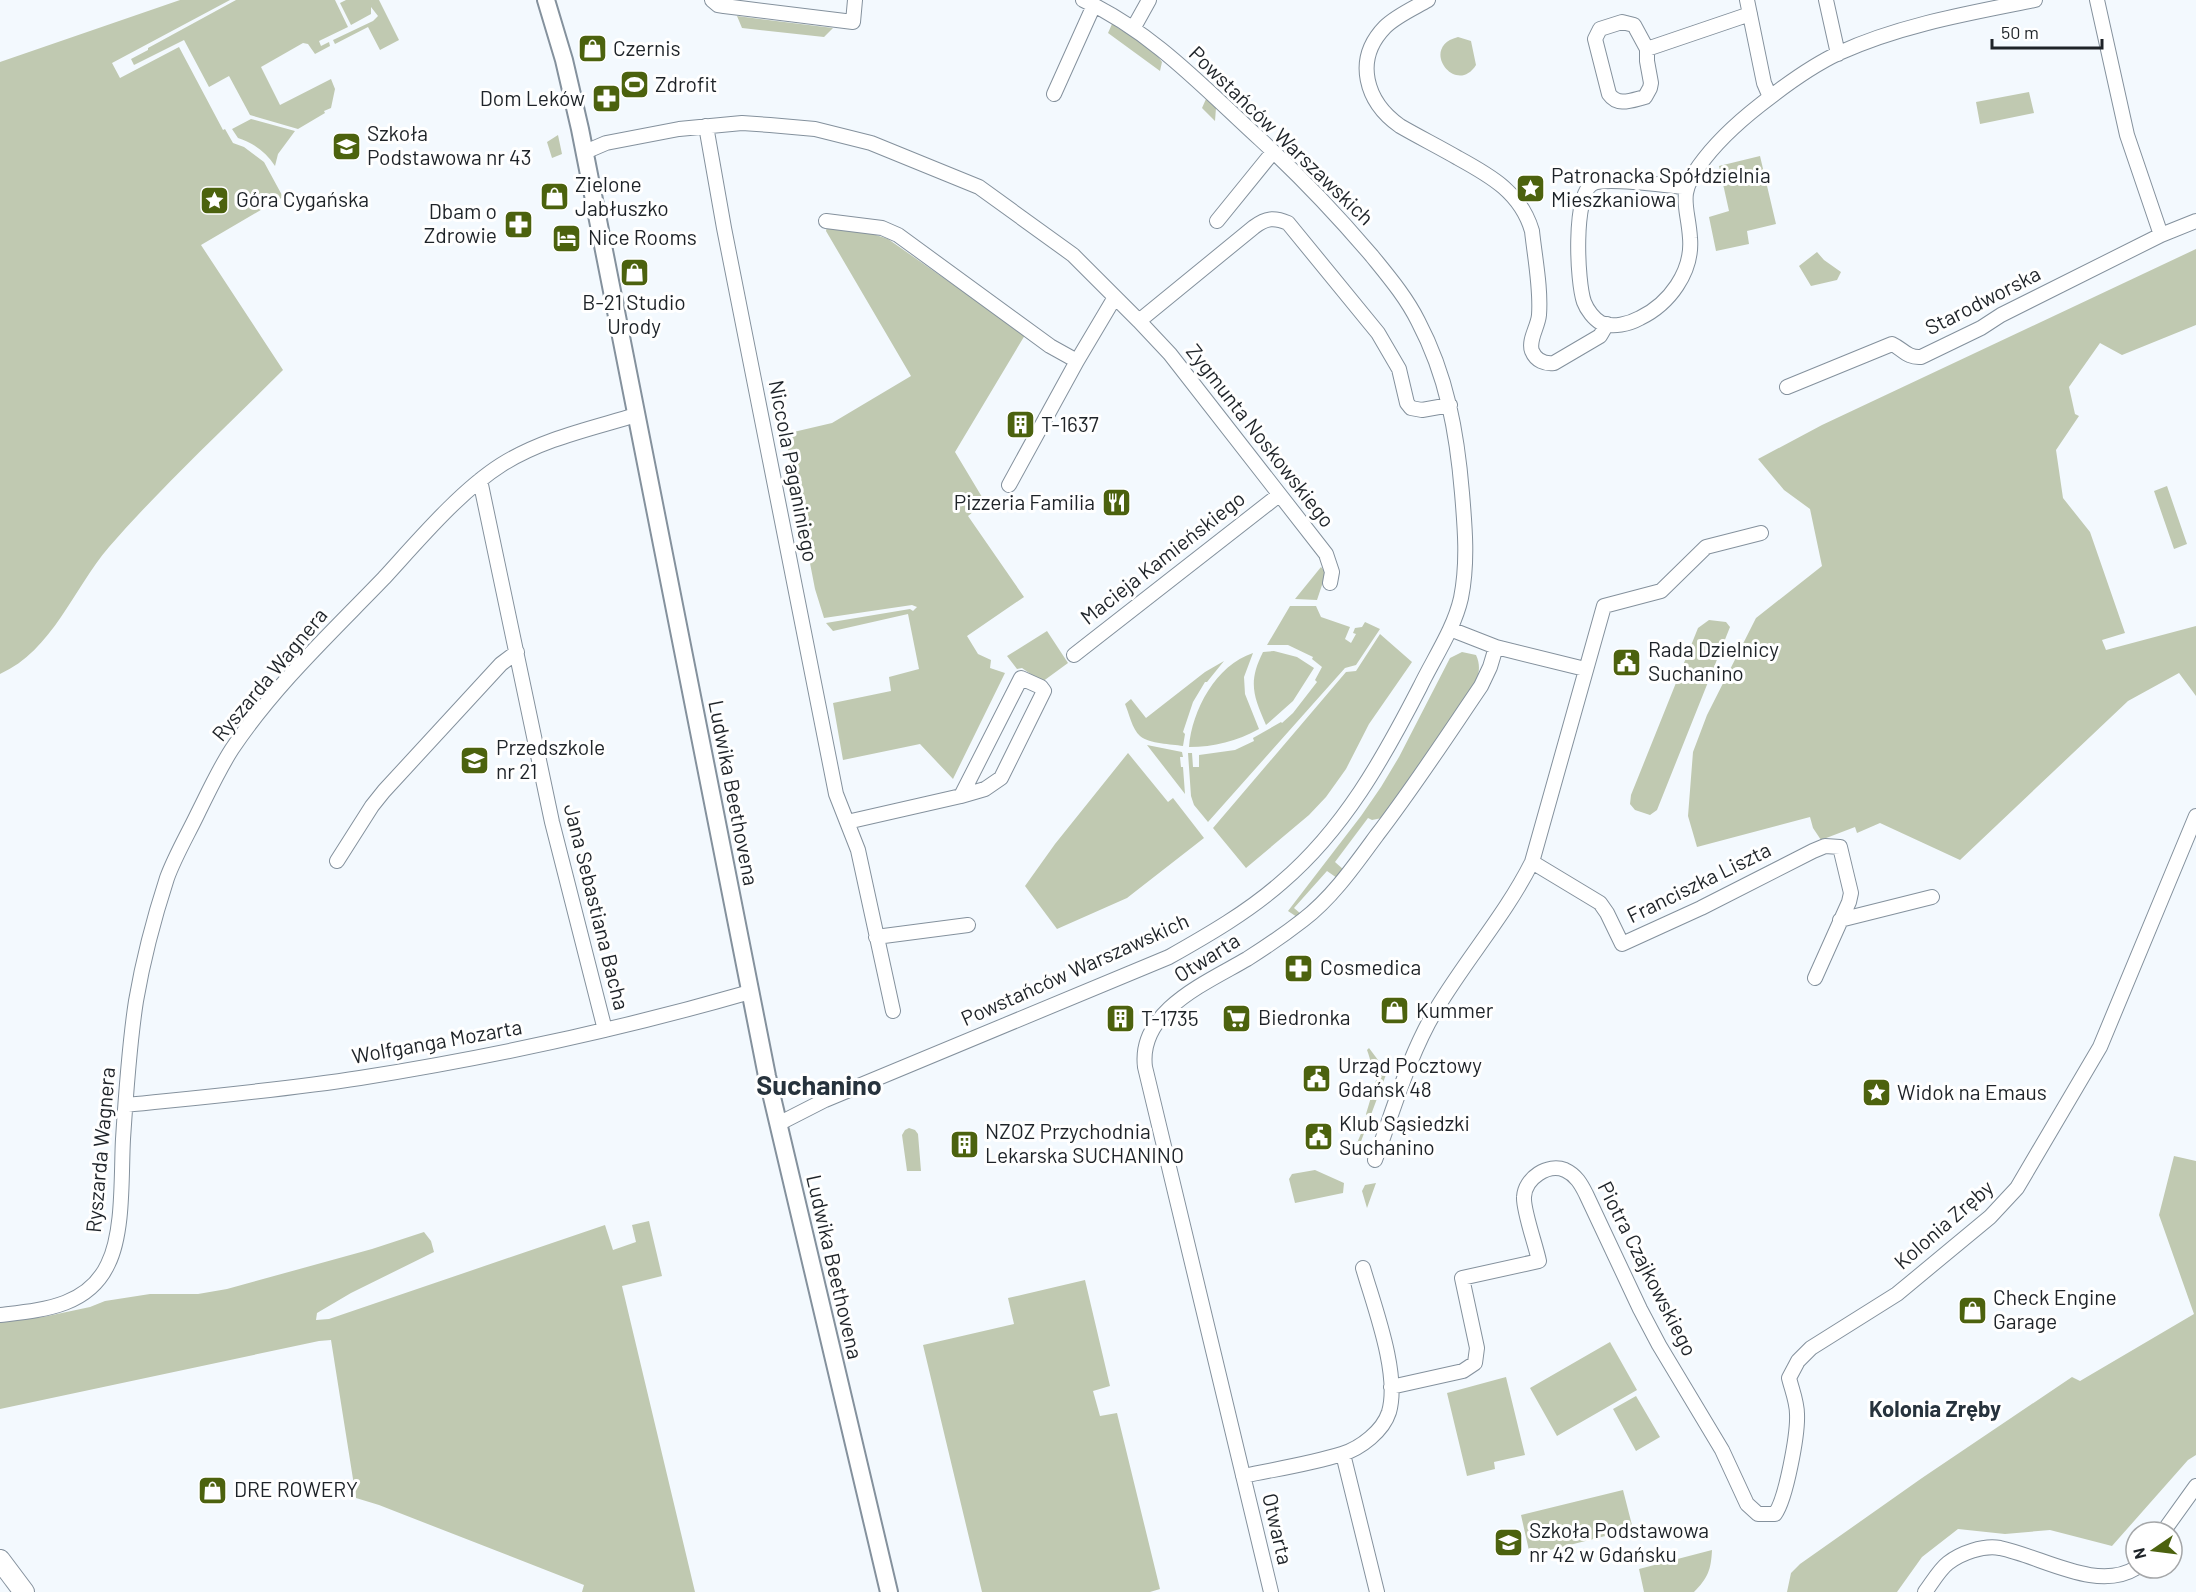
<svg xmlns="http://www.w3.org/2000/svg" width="2196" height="1592" font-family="Barlow,sans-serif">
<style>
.green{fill:#c0c9b1}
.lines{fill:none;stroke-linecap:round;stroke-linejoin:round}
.minor-casing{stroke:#84919d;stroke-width:16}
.tertiary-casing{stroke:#84919d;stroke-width:20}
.secondary-casing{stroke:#84919d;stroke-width:22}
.minor{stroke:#fff;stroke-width:14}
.tertiary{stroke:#fff;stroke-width:16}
.secondary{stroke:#fff;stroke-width:20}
.labels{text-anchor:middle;stroke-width:6;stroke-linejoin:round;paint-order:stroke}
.poi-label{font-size:21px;fill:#1e2328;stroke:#fff;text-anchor:start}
.street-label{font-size:21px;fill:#1e2328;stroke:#fff}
.neighbourhood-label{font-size:22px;font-weight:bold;fill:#27333d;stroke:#fff}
.district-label{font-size:27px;font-weight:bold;fill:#27333d;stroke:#fff}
</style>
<rect width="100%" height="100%" fill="#f3f9fe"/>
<path class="green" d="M180,0H230L112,63L120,78L179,47L223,130L225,129L233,143L244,147L264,162L283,197L201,245L283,370C225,428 163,485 109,547C73,589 53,650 0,674V62Z
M236,0H335L348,27L319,41L321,46L329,42L330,46L315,54L308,44L303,43L261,67L280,105L331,79L335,89L331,108L324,111L325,113L298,129L250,115L229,76L209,87L184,40L134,65L131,59L148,50V48Z
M346,0H379L399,40L380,50L368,27L335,44L333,40L373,21L378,16L371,7V14L351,25L340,3Z
M737,16L833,28L824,37L742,28Z
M1112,24C1128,35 1152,46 1162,62L1160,71L1108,33Z
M1458,37L1471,41L1476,65C1456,97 1418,47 1458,37Z
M2029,92L2034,113L1980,124L1976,102Z
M1206,99L1216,108L1215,121L1202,108Z
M251,119L295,131L278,154L275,166C266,152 254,143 238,138L232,129Z
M558,135L562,154L552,158L547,142Z
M1760,156L1776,224L1747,231L1749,244L1716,251L1709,217L1729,211L1719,166Z
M827,226L867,232L888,239L1025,335L955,452L985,502L968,516L1024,597L967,636L978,654L991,660L990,668L1005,673L953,779L920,744L843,760L833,703L891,691L889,677L919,669L908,614L833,631L826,623L910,609L913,611L917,607L912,605L824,618L815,589L785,434L832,423L911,376L826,231Z
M2196,249V325L2122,355L2100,343L2069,387L2075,414L2079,416L2056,450L2063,498L2090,532L2125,633L2102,640L2106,650L2196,626V696L2179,673L2128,701L1960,860L1880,823L1857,833L1855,827L1821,840L1813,828L1810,817L1697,847L1688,816L1693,752L1707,715L1756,618L1822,566L1810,509L1784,490L1758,459L1822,425Z
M1817,252L1824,260L1841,272L1837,280L1811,286L1799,266Z
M2167,486L2187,544L2174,549L2154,491Z
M1321,567L1326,573L1317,600L1295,599Z
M1290,606H1316L1321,617L1350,627L1345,639L1351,643L1356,634L1353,633L1355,628L1362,627L1365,622L1380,629L1356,665L1345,668L1208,822L1194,805L1191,796L1188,753H1192L1193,767H1199V755L1235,750L1254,741L1253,738L1281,722L1282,723L1293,713L1317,682L1315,680L1322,667L1312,659L1313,657L1288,645H1267Z
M1709,620L1726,622L1730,627L1657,810L1650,815L1635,810L1630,804L1631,795L1698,628Z
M1047,631L1068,663L1042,682L1022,668L1017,669L1007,656Z
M1380,634L1412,662L1369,724L1346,769L1326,797L1309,815L1246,868L1213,828L1346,672L1356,671Z
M1274,651L1297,657L1314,668L1293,701L1266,725C1253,695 1248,682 1263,652Z
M1462,652L1476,655C1482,668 1478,677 1472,690L1382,818L1372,820L1368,818L1335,862L1344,870L1337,878L1327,871L1294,908L1301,914L1297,917L1288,911L1361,816L1381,787L1399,757L1450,658Z
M1253,653L1244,677L1245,694L1259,729C1237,741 1214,747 1189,747C1192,710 1216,665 1253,653Z
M1224,661L1207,682H1205L1193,702L1183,732L1185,734L1183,746C1171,744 1150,744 1140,736C1132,729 1129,713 1125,704L1131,699L1146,718L1205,672Z
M1147,745L1182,752L1183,757H1180L1181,767H1183L1185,794Z
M1128,753L1168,802L1173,798L1204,838L1127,898L1057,929L1025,886L1055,844Z
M1369,1048L1387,1072L1360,1144L1357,1143L1368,1117L1366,1114L1377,1077C1371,1068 1371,1060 1367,1050Z
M909,1128L915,1130L918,1134L921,1171H907L902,1135L905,1130Z
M2174,1156L2196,1161V1455L2188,1460L2112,1546L2050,1530L2005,1534L1958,1529L1922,1557L1897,1592H1787L1791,1573L1800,1564L1922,1478L2072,1377L2080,1381L2194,1314L2159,1215Z
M1315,1170L1344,1183L1343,1193L1295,1203L1289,1179L1292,1174Z
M1376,1183L1367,1208L1362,1191L1365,1185Z
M649,1221L662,1276L622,1286L695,1592H582L584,1585L379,1505L356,1498L331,1340L319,1341L0,1409V1322L43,1317L90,1307L105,1301L150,1294H198L227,1289L372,1249L424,1232L431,1241L434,1252L351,1293L317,1313L316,1320L329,1319L605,1225L613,1250L636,1242L632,1225Z
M1085,1280L1110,1386L1093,1391L1100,1416L1117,1413L1160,1589L1150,1592H982L923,1345L1014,1324L1008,1298Z
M1610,1342L1637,1390L1557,1436L1530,1388Z
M1506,1377L1525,1455L1494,1462L1495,1469L1467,1476L1447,1393Z
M1636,1396L1660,1437L1636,1451L1613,1409Z
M1623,1490L1633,1529L1530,1555L1521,1515Z
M1712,1550C1711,1570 1708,1578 1694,1592H1644L1639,1569Z"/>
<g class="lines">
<defs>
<path id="minor" d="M712,0L718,5L724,6L853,22L855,0
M1428,0C1414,8 1396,16 1385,27C1353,60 1366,102 1400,126C1419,137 1439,147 1458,158C1491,176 1521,193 1532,231C1535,259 1541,288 1539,315C1538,327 1528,340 1532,351C1536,361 1545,364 1554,363L1600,336L1607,324
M1747,0L1764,83L1770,97
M1826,0L1838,54
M2097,0L2127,135L2161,235
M1622,22L1634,25L1647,49V61L1651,83L1650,88L1645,97C1632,100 1618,107 1609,94L1595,39L1600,29Z
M1134,27L1149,0
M1647,49L1750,14
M1054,94L1094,5
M706,126L724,228L836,794L858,850L893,1011
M585,152L606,143L679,129L742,123L770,125L815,129L871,143L979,187L1073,255L1139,321L1170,354L1326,554L1332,572L1330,583
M1686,187C1667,186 1605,176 1592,184C1573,196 1577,282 1584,302C1587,310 1594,319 1601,323C1613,328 1629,324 1640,318C1669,304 1693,272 1690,238C1688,206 1677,196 1699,166C1716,142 1737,123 1760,105C1784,86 1811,66 1839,53C1900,25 1970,13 2035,0
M826,221L882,228L898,235L1050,346L1077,361
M1217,221L1273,152
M1139,321L1254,227C1266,218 1274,217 1288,223L1378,333L1399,369L1407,403L1411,408L1422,410L1450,405
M1787,387L1892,344C1903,349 1907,358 1921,357L1981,328L2001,315L2161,235L2196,221
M480,480L552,822L605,1030
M1009,485L1077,361L1115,297
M1450,629L1496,647L1585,669
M1074,655L1279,495
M847,822L961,796L1021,678L1041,687L1044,691L1001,778L985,789L961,796
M337,861L372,806L384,791L501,664L517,652
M1532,862L1600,903L1607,913L1622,944L1701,908L1813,851L1825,846L1840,847L1851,893L1849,902L1815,978
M1840,920L1932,897
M876,937L968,925
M126,1105C204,1097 283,1090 360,1078C492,1057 622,1029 750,992
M778,1124L825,1100L1169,957C1208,935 1248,912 1282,882C1344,829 1383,759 1420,687C1434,658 1454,629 1461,598C1468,563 1465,528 1462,493C1457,433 1447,376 1418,321C1406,297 1389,277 1372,256C1337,215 1301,177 1261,140C1205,89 1153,32 1083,0
M1375,1160C1394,1109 1409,1054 1437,1008C1467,958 1506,914 1532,862L1604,606L1661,591L1706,547L1761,533
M0,1315C42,1310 88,1307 108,1264C124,1232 121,1175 123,1139C126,1093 129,1046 136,1001C143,960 154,918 167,878C175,856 188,834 198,813C209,791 219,769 232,749C274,686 332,632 384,578C417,542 460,491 501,465C542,439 590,429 636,415
M1391,1387L1463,1371L1475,1363L1477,1348L1462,1278L1539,1261C1536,1246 1523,1210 1524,1197C1525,1178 1548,1163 1565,1170C1576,1175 1581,1184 1586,1194L1640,1309L1659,1345L1722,1450L1747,1504L1758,1514H1775C1786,1499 1798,1434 1797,1414C1797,1402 1792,1390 1789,1378L1798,1361L1811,1348L1897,1294L1990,1217L2017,1188L2100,1047L2196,816
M1343,1454L1377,1592
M1243,1476C1276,1469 1310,1464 1342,1454C1361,1448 1383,1431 1389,1412C1400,1374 1374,1306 1363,1268
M2163,1532L2196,1486
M1271,1592L1145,1067C1138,1011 1206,983 1247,959C1266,947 1285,934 1303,920C1332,898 1355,865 1377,835C1414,787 1447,736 1481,686L1490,667L1496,647
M1925,1592C1932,1583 1939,1570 1948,1563C1961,1553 1983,1545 2000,1548C2043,1557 2097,1592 2136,1568"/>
<path id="tertiary" d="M546,0L564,60L580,129L767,1076L889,1592"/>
<path id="secondary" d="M0,1560L24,1592"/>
</defs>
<use href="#minor" class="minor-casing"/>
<use href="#tertiary" class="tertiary-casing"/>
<use href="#secondary" class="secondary-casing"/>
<use href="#minor" class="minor"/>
<use href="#tertiary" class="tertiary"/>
<use href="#secondary" class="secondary"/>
</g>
<defs>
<symbol id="shop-square" viewBox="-11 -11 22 22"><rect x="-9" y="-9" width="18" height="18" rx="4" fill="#4c620e" stroke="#fff"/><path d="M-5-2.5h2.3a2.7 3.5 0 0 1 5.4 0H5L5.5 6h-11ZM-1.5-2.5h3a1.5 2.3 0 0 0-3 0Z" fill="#fff"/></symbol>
<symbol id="stadium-square" viewBox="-11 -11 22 22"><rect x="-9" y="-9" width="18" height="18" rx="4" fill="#4c620e" stroke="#fff"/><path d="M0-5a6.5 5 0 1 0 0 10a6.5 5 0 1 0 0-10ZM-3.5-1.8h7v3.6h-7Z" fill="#fff"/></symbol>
<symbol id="pharmacy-square" viewBox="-11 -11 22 22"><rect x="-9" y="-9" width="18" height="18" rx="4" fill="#4c620e" stroke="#fff"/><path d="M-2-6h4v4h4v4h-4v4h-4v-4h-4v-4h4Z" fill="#fff"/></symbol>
<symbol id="school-square" viewBox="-11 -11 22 22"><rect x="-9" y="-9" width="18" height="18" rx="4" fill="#4c620e" stroke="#fff"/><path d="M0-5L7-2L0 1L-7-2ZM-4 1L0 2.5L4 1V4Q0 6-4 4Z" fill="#fff"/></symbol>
<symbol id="sight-square" viewBox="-11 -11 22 22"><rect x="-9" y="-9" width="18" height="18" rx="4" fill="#4c620e" stroke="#fff"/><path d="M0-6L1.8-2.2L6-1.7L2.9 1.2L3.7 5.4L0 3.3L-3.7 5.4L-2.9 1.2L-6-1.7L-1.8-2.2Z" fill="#fff"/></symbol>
<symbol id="hotel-square" viewBox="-11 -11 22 22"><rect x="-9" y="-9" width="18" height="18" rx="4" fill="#4c620e" stroke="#fff"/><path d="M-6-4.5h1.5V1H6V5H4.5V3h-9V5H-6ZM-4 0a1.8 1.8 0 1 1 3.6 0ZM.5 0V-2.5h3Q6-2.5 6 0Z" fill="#fff"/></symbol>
<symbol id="building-square" viewBox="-11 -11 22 22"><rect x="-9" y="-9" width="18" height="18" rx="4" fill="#4c620e" stroke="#fff"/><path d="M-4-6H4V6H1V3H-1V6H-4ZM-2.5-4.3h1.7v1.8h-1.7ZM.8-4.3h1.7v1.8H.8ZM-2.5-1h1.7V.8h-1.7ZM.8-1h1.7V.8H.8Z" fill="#fff"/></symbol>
<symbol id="restaurant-square" viewBox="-11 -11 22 22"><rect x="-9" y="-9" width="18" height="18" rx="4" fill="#4c620e" stroke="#fff"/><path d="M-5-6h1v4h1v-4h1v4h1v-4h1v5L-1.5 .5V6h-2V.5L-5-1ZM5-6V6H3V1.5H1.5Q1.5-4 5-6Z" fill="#fff"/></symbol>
<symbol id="civic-square" viewBox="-11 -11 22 22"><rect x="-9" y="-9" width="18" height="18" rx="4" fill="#4c620e" stroke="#fff"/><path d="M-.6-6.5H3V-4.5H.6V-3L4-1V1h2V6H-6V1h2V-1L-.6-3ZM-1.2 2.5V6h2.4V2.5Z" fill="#fff"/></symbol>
<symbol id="supermarket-square" viewBox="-11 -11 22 22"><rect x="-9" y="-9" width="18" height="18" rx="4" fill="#4c620e" stroke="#fff"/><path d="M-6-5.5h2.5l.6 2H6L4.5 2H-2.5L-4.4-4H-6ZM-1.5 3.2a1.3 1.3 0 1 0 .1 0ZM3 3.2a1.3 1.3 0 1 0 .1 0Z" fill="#fff"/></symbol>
</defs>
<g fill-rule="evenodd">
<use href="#shop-square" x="576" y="32" width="33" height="33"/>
<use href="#stadium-square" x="618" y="68" width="33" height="33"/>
<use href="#pharmacy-square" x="590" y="82" width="33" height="33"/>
<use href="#school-square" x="330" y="130" width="33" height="33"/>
<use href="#sight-square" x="1514" y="172" width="33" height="33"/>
<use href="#shop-square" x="538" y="180" width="33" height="33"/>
<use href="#sight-square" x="198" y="184" width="33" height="33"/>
<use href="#pharmacy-square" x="502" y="208" width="33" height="33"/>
<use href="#hotel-square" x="550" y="222" width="33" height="33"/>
<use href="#shop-square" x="618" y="256" width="33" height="33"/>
<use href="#building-square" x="1004" y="408" width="33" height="33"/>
<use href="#restaurant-square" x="1100" y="486" width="33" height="33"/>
<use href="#civic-square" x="1610" y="646" width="33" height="33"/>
<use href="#school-square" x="458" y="744" width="33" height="33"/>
<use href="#pharmacy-square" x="1282" y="952" width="33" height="33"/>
<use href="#shop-square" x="1378" y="994" width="33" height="33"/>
<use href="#supermarket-square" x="1220" y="1002" width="33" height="33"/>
<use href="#building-square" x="1104" y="1002" width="33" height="33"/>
<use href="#civic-square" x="1300" y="1062" width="33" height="33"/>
<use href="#sight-square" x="1860" y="1076" width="33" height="33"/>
<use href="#civic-square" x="1302" y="1120" width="33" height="33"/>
<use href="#building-square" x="948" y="1128" width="33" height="33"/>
<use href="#shop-square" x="1956" y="1294" width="33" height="33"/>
<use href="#shop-square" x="196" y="1474" width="33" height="33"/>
<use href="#school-square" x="1492" y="1526" width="33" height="33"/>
</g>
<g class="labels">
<g class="poi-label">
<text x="613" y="56">Czernis</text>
<text x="655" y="92">Zdrofit</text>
<text x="585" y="106" text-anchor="end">Dom Leków</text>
<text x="367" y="141">Szkoła<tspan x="367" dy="24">Podstawowa nr 43</tspan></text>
<text x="1551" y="183">Patronacka Spółdzielnia<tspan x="1551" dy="24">Mieszkaniowa</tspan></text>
<text x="575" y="192">Zielone<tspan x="575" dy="24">Jabłuszko</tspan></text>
<text x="236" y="207">Góra Cygańska</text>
<text x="497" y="219" text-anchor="end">Dbam o<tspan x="497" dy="24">Zdrowie</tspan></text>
<text x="588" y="245">Nice Rooms</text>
<text x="634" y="310" text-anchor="middle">B-21 Studio<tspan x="634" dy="24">Urody</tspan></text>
<text x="1041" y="432">T-1637</text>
<text x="1095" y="510" text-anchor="end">Pizzeria Familia</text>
<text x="1648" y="657">Rada Dzielnicy<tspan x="1648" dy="24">Suchanino</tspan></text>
<text x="496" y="755">Przedszkole<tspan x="496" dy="24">nr 21</tspan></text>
<text x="1320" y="975">Cosmedica</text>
<text x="1416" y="1018">Kummer</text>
<text x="1258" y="1025">Biedronka</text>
<text x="1141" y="1026">T-1735</text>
<text x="1338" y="1073">Urząd Pocztowy<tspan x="1338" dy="24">Gdańsk 48</tspan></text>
<text x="1897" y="1100">Widok na Emaus</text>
<text x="1339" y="1131">Klub Sąsiedzki<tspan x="1339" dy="24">Suchanino</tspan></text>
<text x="985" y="1139">NZOZ Przychodnia<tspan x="985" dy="24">Lekarska SUCHANINO</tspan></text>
<text x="1993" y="1305">Check Engine<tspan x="1993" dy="24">Garage</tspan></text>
<text x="234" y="1497">DRE ROWERY</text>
<text x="1529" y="1538">Szkoła Podstawowa<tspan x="1529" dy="24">nr 42 w Gdańsku</tspan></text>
</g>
<g class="street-label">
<text transform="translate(1281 136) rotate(44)" y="7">Powstańców Warszawskich</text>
<text transform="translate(1983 301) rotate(-27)" y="7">Starodworska</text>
<text transform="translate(1260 436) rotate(52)" y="7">Zygmunta Noskowskiego</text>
<text transform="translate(793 471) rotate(79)" y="7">Niccola Paganiniego</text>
<text transform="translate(1163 558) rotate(-38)" y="7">Macieja Kamieńskiego</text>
<text transform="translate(270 675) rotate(-50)" y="7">Ryszarda Wagnera</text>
<text transform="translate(733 793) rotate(79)" y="7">Ludwika Beethovena</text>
<text transform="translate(1699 883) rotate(-26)" y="7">Franciszka Liszta</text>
<text transform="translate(596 907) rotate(76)" y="7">Jana Sebastiana Bacha</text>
<text transform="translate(1207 958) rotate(-32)" y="7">Otwarta</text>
<text transform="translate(1075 970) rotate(-24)" y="7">Powstańców Warszawskich</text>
<text transform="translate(437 1042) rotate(-10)" y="7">Wolfganga Mozarta</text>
<text transform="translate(101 1150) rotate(-85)" y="7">Ryszarda Wagnera</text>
<text transform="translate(1944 1225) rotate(-41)" y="7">Kolonia Zręby</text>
<text transform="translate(834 1267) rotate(77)" y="7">Ludwika Beethovena</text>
<text transform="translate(1647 1269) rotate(63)" y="7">Piotra Czajkowskiego</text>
<text transform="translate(1277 1529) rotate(77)" y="7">Otwarta</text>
</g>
<g class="neighbourhood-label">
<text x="1935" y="1417">Kolonia Zręby</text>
</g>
<g class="district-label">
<text x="819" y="1095">Suchanino</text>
</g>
</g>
<g transform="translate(2154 1550) rotate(256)"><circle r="28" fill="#ffffff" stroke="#a5a7a9" stroke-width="1.5"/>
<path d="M0-4.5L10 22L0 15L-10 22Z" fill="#4c620e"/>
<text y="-9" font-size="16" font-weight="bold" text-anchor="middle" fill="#1e2328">N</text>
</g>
<path d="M1992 39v9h110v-9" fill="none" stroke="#1e2328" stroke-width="3"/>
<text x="2001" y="39" font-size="18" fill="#1e2328" stroke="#ffffff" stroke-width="4.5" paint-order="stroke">50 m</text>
</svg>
